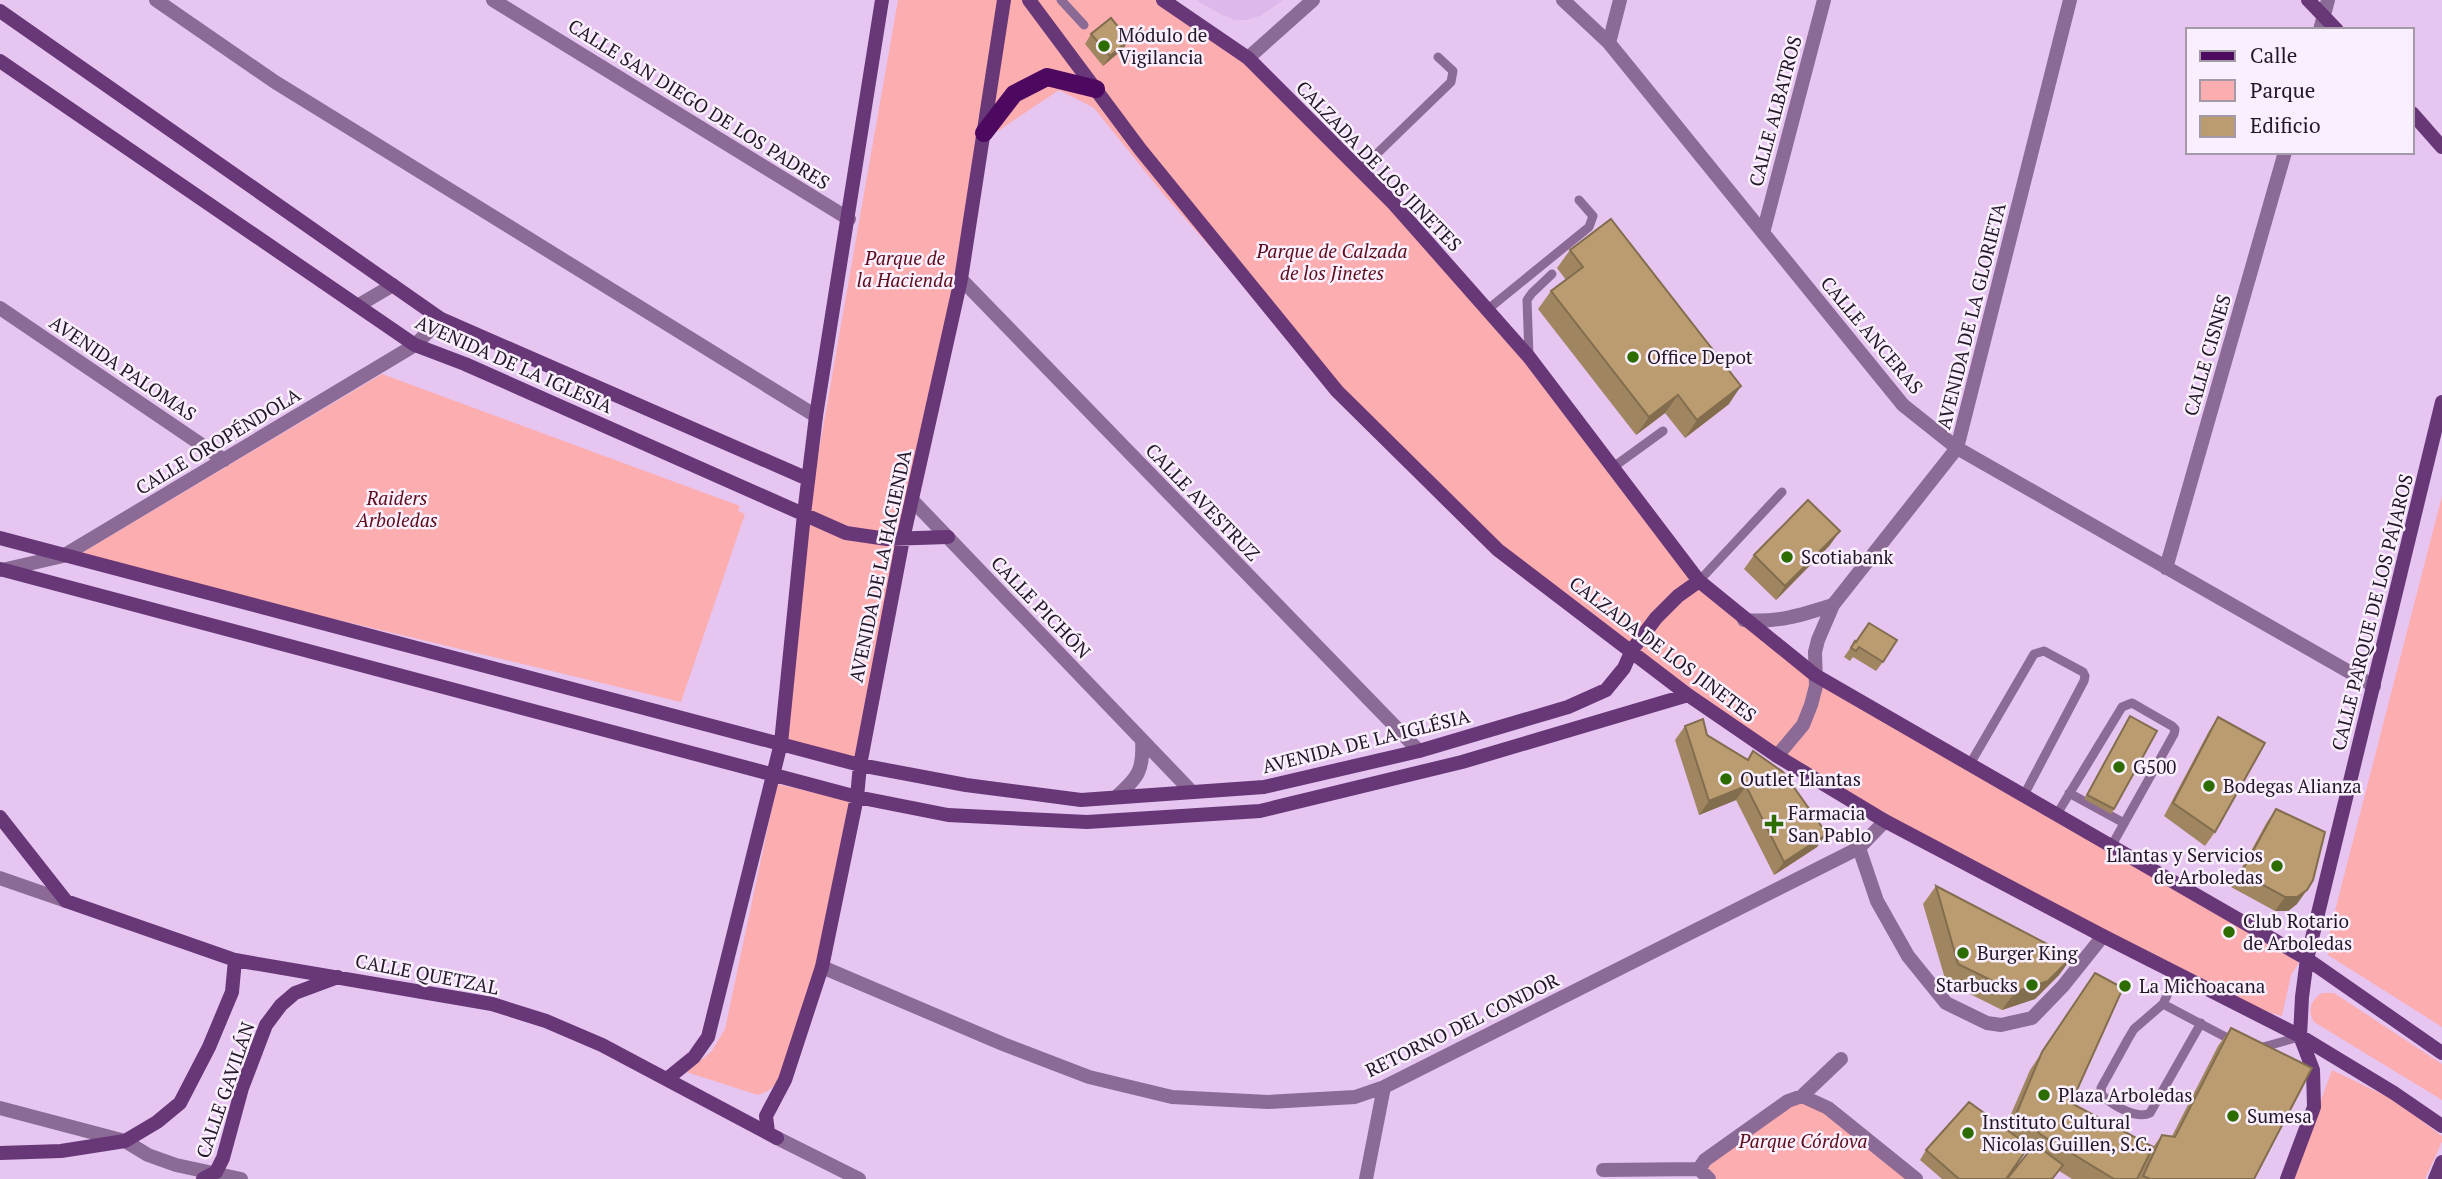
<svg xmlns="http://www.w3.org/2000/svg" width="2442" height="1179" font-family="'PT Serif',serif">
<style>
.built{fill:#ddb8ea}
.green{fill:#fcadaf}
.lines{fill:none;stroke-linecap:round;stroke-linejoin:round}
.lane{stroke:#8b6a96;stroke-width:9}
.street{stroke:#8b6a96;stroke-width:14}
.secondary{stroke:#673777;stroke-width:14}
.primary{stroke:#4d0860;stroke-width:18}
.wall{fill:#a08660}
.shaded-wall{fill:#826d4e}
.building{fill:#ba9c70;stroke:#826d4e;stroke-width:2}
.poi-dot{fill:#2c6c00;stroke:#faf0fd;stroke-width:2.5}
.labels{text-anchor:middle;stroke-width:5;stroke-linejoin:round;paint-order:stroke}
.poi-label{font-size:19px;fill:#231727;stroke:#faf0fd;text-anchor:start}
.street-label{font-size:19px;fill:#231727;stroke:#faf0fd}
.park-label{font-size:19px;font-style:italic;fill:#5d0d1c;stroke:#faf0fd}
</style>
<rect width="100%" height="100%" fill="#e6c5f1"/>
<path class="built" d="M1196,0H1283L1260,16L1246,20H1235L1220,14Z"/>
<path class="green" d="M898,0H1000L958,279L900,536L866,532L808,513Z
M1006,0H1158L1247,61L1390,206L1524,361L1641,516L1697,586L1797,663L2258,934L2299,963L2291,975L2282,1016L2251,1007L2106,934L1777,755L1499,550L1424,467L1337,390L1165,196L1094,108L1059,90L989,137Z
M382,374L740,506L738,511L745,514L681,702L75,557Z
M2442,496V1027L2328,955L2330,930Z
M806,518L898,544L857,761L784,741Z
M777,784L851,801L819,966L777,1083L768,1091L758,1095L686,1072L711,1052L725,1029Z
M2322,993H2334L2442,1064V1100L2314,1022C2307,1010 2311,1000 2322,993Z
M2332,1070L2394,1100L2442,1136V1142L2425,1179H2292Z
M1803,1098L1914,1179H1711L1701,1170Z"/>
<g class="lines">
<path class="lane" d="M1061,0L1084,25
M1360,170L1451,82L1453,71L1438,57
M1487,310L1589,227L1593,216L1579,200
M1529,356L1527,300L1532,293L1552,274
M1612,468L1663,431
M1699,581L1782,492
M1970,764L2034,654L2044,651L2083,672L2085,676L2084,681L2024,795
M2069,793L2124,823
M2057,814L2122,707L2132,703L2172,726L2175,729L2174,734L2112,845
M2177,974L2163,1004L2134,1029L2128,1039L2101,1088L2102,1095C2112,1105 2137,1120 2150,1113L2201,1023
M2163,1004L2235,1042
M2256,1049L2299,1037"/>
<path class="street" d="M156,0L275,82L816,416
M493,0L849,219
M1563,0L1609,43L1903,405L1957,448L2374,686
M2320,30L2328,0
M1609,43L1620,0
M1248,58L1313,0
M1763,233L1824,0
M961,279L1419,751
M359,305L393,285
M0,308L224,460
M913,501L1192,792
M2166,568L2285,152
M2,570L63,556L415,345L441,319
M1744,620C1777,623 1802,615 1833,605
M1777,756L1803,725L1811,705L1816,686L1815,652L1818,640L1833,605L1957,448L2070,0
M1116,797C1138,778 1144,770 1142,740
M1859,848L1877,901L1908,956L1946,1003L1987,1023L2001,1025L2032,1018L2063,986L2103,936
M0,878L66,901
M822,967L1003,1044L1089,1077L1172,1097L1268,1102L1355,1097L1384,1087L1859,848L1885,821
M1802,1096L1828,1108L1916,1179
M0,1108L125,1141L148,1155L176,1165L241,1179
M777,1138L859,1179
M1699,1169L1705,1160L1788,1101L1802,1096L1841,1059
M1699,1169L1709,1179
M1603,1170L1699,1169
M1366,1179L1384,1087"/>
<path class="secondary" d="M1029,0L1140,149L1337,391L1498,550L1688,695L1777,756L1885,821L2103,936L2300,1036L2394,1093L2442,1126
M1163,0L1248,58L1394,204L1529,357L1699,581L1815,675L2307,959L2442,1053
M2308,0L2337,30
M0,11L441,319L808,479
M0,61L415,345L465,364L846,533L887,539L948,537
M2412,113L2442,147
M0,538L860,765L966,785L1081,800L1264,787L1419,751L1568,707L1606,690L1624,668L1632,650L1656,618L1678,596L1699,581
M0,569L857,797L948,815L1087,822L1260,811L1462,762L1688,695
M0,817L66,901L235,960L492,1004L546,1021L602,1045L777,1138
M667,1079L694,1057L708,1037L781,743L804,514L816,416L882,0
M768,1132L766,1116L785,1080L822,967L857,797L860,765L903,539L961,279L1004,0
M0,1153L61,1151L125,1141L157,1122L180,1103L209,1047L232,992L235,960
M203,1179L216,1172L223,1158L242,1088L266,1025L281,1005L295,993L338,977
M2287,1179L2314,1107L2313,1070L2300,1036L2302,997L2307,959L2442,402
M2435,1179L2442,1162"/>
<path class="primary" d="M984,133L1014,94L1047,77L1096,89"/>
</g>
<path class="wall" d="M1091,34L1129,40L1123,49L1103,66L1085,44Z
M1570,250L1729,404L1685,438L1665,413L1636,435L1538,309L1551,291L1566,280L1557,268Z
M1830,545L1776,600L1744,569L1754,555Z
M1855,641L1883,662L1876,671L1853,657L1850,661L1844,657Z
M2130,716L2114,809L2111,814L2084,799Z
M2218,717L2215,832L2205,846L2164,816L2209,731Z
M1685,726L1748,759L1753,751L1817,847L1774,875L1736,800L1699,815L1675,740Z
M2276,809L2297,904L2288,911H2275L2231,887L2267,822Z
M1936,886L2072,957L2059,975L2035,999L2002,1010L1946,982L1923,904Z
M2095,973L2071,1103L2151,1150L2162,1135L2172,1136L2218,1046L2231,1028L2254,1179H2072L2026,1150L2006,1179H1942L1920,1160L1926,1150L2005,1128L2030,1070Z"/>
<path class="shaded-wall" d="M1129,40L1123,49L1103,66L1110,56Z
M1741,386L1729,404L1685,438L1697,420Z
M1678,395L1665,413L1636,435L1649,417Z
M1840,531L1830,545L1776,600L1785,586Z
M1746,786L1736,800L1699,815L1709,801Z
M1827,834L1817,847L1774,875L1784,862Z
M2307,890L2297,904L2288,911H2275L2285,897Z
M2072,957L2059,975L2035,999L2002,1010L2015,992Z"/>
<path class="building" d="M1111,18L1129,40L1110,56L1091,34Z
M1611,219L1741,386L1697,420L1678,395L1649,417L1551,291L1583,267L1570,250Z
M1808,500L1840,531L1785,586L1754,555Z
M1869,623L1897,640L1883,662L1859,647L1856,651L1851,648L1855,641L1856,642Z
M2130,716L2157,731L2114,809L2087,795Z
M2218,717L2265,743L2215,832L2173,803Z
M1703,719L1707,735L1748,760L1753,751L1783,772L1827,834L1784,862L1746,786L1709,801L1685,726Z
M2276,809L2325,832L2313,880L2307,890L2297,897H2285L2241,873Z
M1936,886L2072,957L2048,981L2015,992L1958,964Z
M2095,973L2123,988L2071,1103L2153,1147L2137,1179H2114L2040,1134L2017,1112L2042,1052Z
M2231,1028L2312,1068L2254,1179H2150L2143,1176L2162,1135L2175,1137Z
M1969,1102L2029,1146L2006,1179H1959L1926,1150Z
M2035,1144L2063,1165L2052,1179H2007Z"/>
<g class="poi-dot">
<circle cx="1104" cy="46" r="7"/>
<circle cx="1633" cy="357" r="7"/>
<circle cx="1787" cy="557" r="7"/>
<circle cx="2119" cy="767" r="7"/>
<circle cx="1726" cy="779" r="7"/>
<circle cx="2209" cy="786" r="7"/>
<path d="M1770.5 813.5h7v7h7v7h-7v7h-7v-7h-7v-7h7z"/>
<circle cx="2277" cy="866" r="7"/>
<circle cx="2229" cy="932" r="7"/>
<circle cx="1963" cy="953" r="7"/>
<circle cx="2032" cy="985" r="7"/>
<circle cx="2125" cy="986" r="7"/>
<circle cx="2044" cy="1095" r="7"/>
<circle cx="2233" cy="1116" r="7"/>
<circle cx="1968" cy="1133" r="7"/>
</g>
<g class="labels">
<g class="poi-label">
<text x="1118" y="42">Módulo de<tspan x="1118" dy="22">Vigilancia</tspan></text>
<text x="1647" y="364">Office Depot</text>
<text x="1801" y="564">Scotiabank</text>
<text x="2133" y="774">G500</text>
<text x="1740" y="786">Outlet Llantas</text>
<text x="2223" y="793">Bodegas Alianza</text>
<text x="1788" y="820">Farmacia<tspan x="1788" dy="22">San Pablo</tspan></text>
<text x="2263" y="862" text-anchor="end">Llantas y Servicios<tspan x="2263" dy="22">de Arboledas</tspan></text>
<text x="2243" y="928">Club Rotario<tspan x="2243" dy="22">de Arboledas</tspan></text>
<text x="1977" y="960">Burger King</text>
<text x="2018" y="992" text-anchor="end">Starbucks</text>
<text x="2139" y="993">La Michoacana</text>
<text x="2058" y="1102">Plaza Arboledas</text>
<text x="2247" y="1123">Sumesa</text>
<text x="1982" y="1129">Instituto Cultural<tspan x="1982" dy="22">Nicolas Guillen, S.C.</tspan></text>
</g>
<g class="street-label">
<text transform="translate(699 104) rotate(32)" y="7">CALLE SAN DIEGO DE LOS PADRES</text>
<text transform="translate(1775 111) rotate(-75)" y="7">CALLE ALBATROS</text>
<text transform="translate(1379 166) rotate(46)" y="7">CALZADA DE LOS JINETES</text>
<text transform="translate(1971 316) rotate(-76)" y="7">AVENIDA DE LA GLORIETA</text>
<text transform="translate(1872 335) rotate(50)" y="7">CALLE ANCERAS</text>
<text transform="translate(2207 355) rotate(-74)" y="7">CALLE CISNES</text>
<text transform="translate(514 364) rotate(24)" y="7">AVENIDA DE LA IGLESIA</text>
<text transform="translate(123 368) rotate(34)" y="7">AVENIDA PALOMAS</text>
<text transform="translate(218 441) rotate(-31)" y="7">CALLE OROPÉNDOLA</text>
<text transform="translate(1203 502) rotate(46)" y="7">CALLE AVESTRUZ</text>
<text transform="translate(880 566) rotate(-78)" y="7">AVENIDA DE LA HACIENDA</text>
<text transform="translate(1041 607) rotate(46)" y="7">CALLE PICHÓN</text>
<text transform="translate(2372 612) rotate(-76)" y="7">CALLE PARQUE DE LOS PÁJAROS</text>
<text transform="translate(1663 649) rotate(37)" y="7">CALZADA DE LOS JINETES</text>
<text transform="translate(1366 741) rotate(-14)" y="7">AVENIDA DE LA IGLÉSIA</text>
<text transform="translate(427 974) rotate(11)" y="7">CALLE QUETZAL</text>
<text transform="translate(1462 1025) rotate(-26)" y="7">RETORNO DEL CONDOR</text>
<text transform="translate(225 1090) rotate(-71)" y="7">CALLE GAVILÁN</text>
</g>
<g class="park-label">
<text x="1332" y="258">Parque de Calzada<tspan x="1332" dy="22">de los Jinetes</tspan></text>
<text x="905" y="265">Parque de<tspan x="905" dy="22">la Hacienda</tspan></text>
<text x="397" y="505">Raiders<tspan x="397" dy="22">Arboledas</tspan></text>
<text x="1803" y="1148">Parque Córdova</text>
</g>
</g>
<rect x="2186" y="28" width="228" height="126" fill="#faf0fd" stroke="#a499a7" stroke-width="2"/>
<rect x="2200" y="51" width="35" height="10" fill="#4d0860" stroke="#a499a7" stroke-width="2"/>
<text x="2250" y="63" font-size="21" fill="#231727">Calle</text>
<rect x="2200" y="80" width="35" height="21" fill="#fcadaf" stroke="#a499a7" stroke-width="2"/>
<text x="2250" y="98" font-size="21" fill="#231727">Parque</text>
<rect x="2200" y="116" width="35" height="21" fill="#ba9c70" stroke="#a499a7" stroke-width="2"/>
<text x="2250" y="133" font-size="21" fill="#231727">Edificio</text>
</svg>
